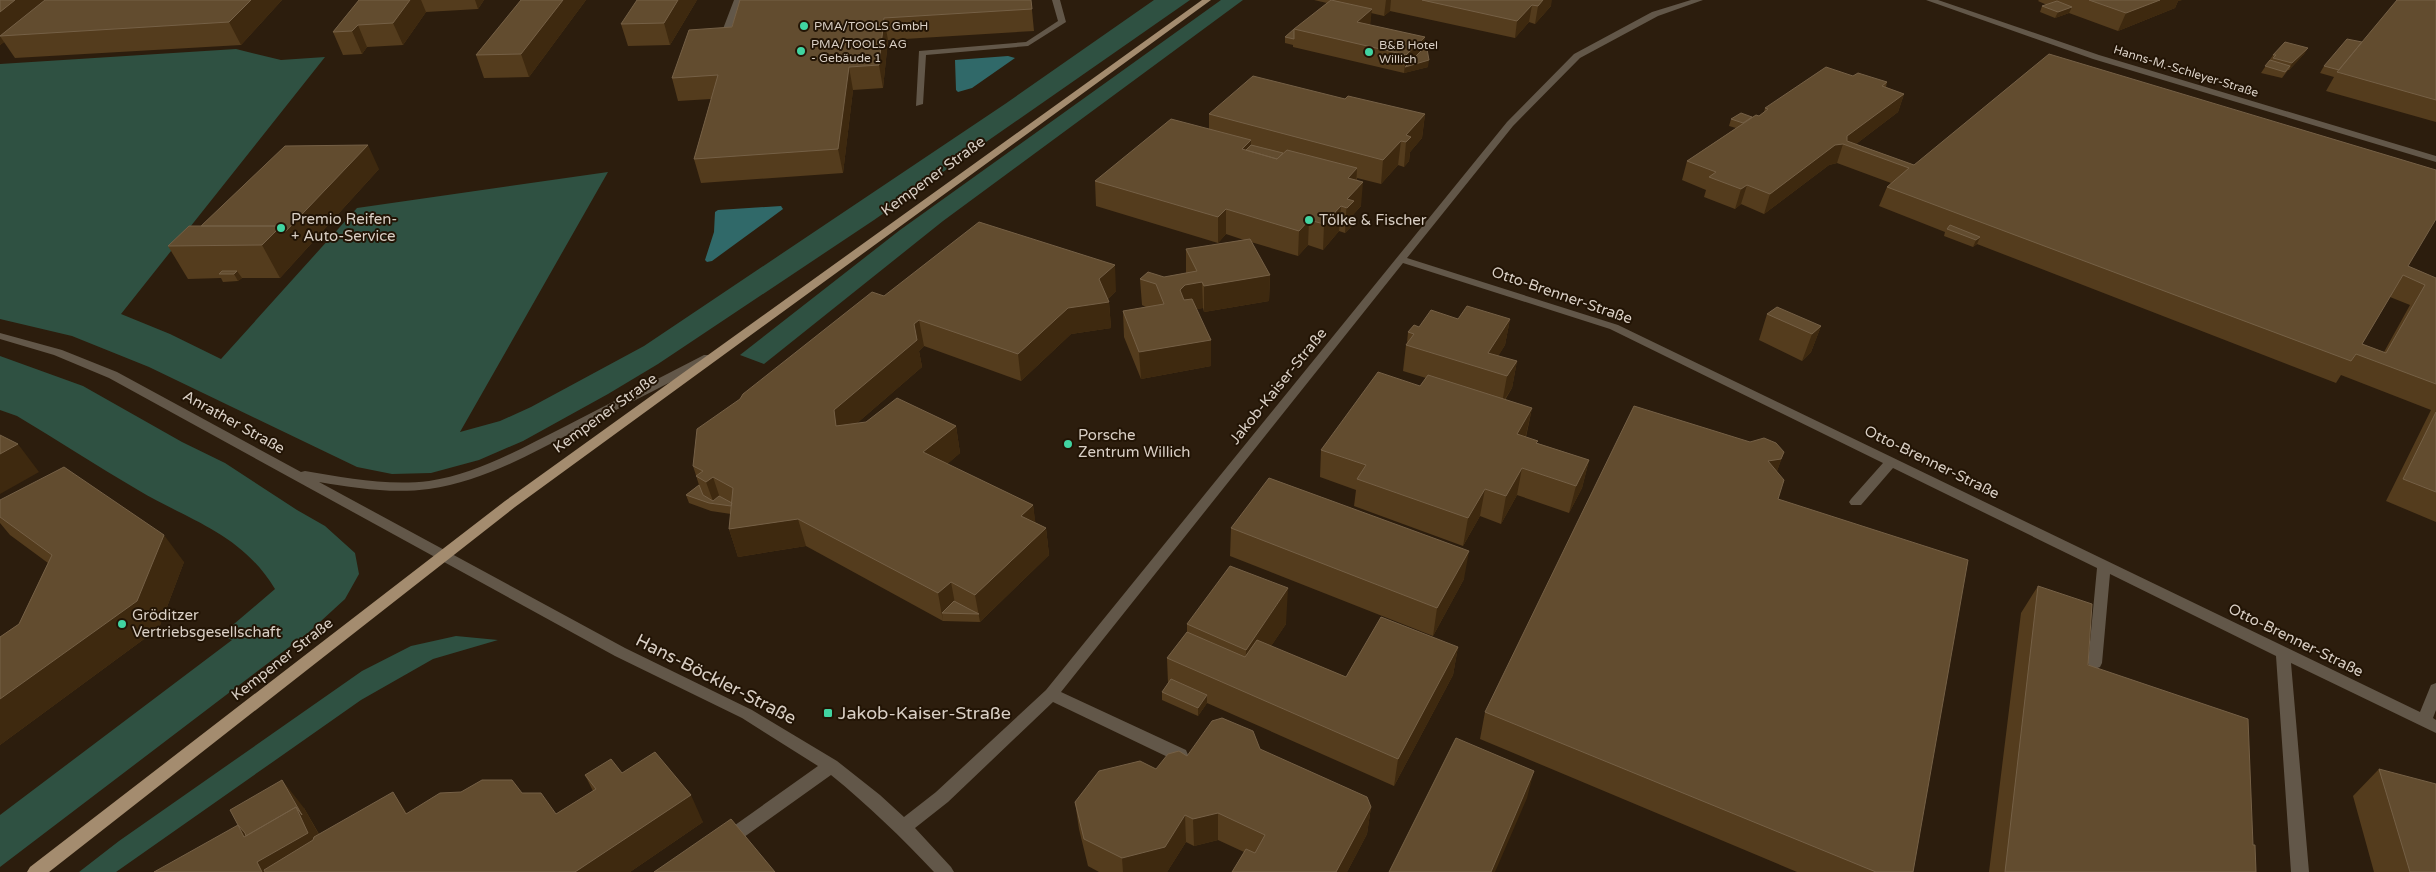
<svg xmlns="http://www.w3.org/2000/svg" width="2436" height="872" font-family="'Varela Round',sans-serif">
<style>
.green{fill:#2f5142}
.water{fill:#306969}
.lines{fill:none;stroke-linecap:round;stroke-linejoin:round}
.minor{fill:#625749;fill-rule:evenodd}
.major{fill:#a48c6f;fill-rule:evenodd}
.wall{fill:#543c1d;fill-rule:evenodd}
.shaded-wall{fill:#3e290f}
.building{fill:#624c2f;stroke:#756046;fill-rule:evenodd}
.poi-dot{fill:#41d4a1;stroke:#221405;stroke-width:2}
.labels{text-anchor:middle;stroke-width:4;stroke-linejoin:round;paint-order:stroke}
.far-poi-label{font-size:12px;fill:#d9cfc5;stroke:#221405;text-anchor:start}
.far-street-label{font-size:12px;fill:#d9cfc5;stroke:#221405}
.street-label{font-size:15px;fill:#d9cfc5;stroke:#221405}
.poi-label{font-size:15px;fill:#d9cfc5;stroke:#221405;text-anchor:start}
.near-street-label{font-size:18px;fill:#d9cfc5;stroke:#221405}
.near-poi-label{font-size:18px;fill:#d9cfc5;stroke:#221405;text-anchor:start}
</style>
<rect width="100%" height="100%" fill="#2c1d0d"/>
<path class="green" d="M1154,0H1190L874,220L658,364L608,394L523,441L479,460L431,473L392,474L357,467L149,367L72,336L0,319V64L236,49L281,60L325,57L121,314L170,334L221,359L357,208L608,172L460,432L500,421L531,407L644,346L1005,104Z
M1221,0H1243L943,221L764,364L740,355L900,230Z
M0,356L83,386L182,442L225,463L297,510L325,526L355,553L359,574L345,599L309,632L0,867V815L232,640L221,635L275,589C241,533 190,521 138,490C97,466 57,440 17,416L0,410Z
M456,636L498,640L433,659L361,700L116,872H79L119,841L362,671L411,646Z"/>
<path class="water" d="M1008,56L1015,58L972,88L958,92L956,90L955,60Z
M781,206L783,209L712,261L707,262L705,260L714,232L715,212L718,210Z"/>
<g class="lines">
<path class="minor" d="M734,0H742L726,42L719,44L718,42Z
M1052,0H1060L1066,22L1028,46L926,55L923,104L916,106L919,51L1026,42L1058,21Z
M1691,0H1703L1658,16L1580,58L1513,126L1407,258L1618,325L2420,712L2431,685L2436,683V710L2433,718L2436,720V733L2291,663L2309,872H2291L2276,656L2110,574L2102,663L2100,667L2095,669L2090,667L2088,663L2097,568L1893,468L1861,505H1851L1849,502L1851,499L1883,463L1610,329L1403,263L1061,692L1186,750L1188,755L1186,760L1180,762L1174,760L1053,702L948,802L915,828L951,867L954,872H934C901,837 868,805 831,775L733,845L727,847L721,845L719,840L721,835L818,766L742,718L615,656L109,378L54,355L0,339V333L62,350L117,372L301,472L305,471C345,478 388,486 429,481C477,474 520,449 562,428C609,404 657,379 704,355H712L714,358L712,361C666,384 620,408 573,432C527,456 481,482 429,489C392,494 355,488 319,482L625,648L752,710L837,761L880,795L904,817L936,792L1046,690L1507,122L1574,54L1652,12Z
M1926,0H1938L2099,55L2436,156V162L2093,59Z"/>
<path class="major" d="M1202,0H1211L515,507L49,872H27L30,867L505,501Z"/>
</g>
<path class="wall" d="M0,0H282L241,45L15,58L4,42L0,45Z
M359,0H484L478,9L426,12L403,45L367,47L362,54L343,55L333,32Z
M521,0H586L529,77L484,78L476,55Z
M697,0L670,45L628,46L621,24Z
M1031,0L1034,31L888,40L883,88L853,90L843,173L701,183L694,159L711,99L678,101L672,78L732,27Z
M1314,0H1543L1551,6L1535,24L1529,22L1515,38L1390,11L1384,16L1371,13L1370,25L1423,49L1428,67L1404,73L1293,47V45L1285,43V37L1327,3Z
M2039,0H2182L2178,1L2175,8L2118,31L2069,13L2055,18L2040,12L2042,6L2047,5L2038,1Z
M2436,0V122L2326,91L2334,77L2320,73L2324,66L2362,42Z
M2308,48L2304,54L2289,70H2288L2282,78L2261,73L2273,55Z
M1853,76L1887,82L1886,87L1904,94L1898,112L1856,144L1914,165L2408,266L2436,278V522L2386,501L2431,410L2341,375L2336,383L1977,244L1973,247L1944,236L1945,232L1879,206L1887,187L1891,183L1837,163L1829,165L1764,214L1741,204L1735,209L1704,197L1706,190L1682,180L1687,161L1736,128L1729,126L1731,119L1759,116L1764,112L1765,108ZM2390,297L2410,305L2384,352L2362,344Z
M1345,99L1425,114L1422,138L1410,152L1409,161L1404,167L1398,165L1381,184L1357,178L1361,206L1352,216V226L1345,233L1339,231L1323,250L1308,245L1298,256L1251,242L1270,275L1269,301L1204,312L1203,308L1196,309L1211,366L1141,379L1124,337L1123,311L1146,307L1142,305L1140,279L1164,277L1186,273V249L1244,240L1226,234L1218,243L1096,206L1095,181L1209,129V114Z
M379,169L280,278H242L238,281L223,282L221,278L188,279L168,246L201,226Z
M1116,291L1108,299L1109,302L1111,328L1071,334L1021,381L924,346L919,351L922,367L856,424L956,426L960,453L947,464L1033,505L1035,522L1046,528L1049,555L980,622L943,621L806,546L738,557L729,529L731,514L711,511L689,503L686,495L699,485L693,466L740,399L884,296Z
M1767,314L1821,326L1811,352L1802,361L1759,340Z
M1458,319H1510L1505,345L1498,356L1517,361L1512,388L1505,400L1532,408L1526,437L1537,443L1589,460L1582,488L1569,513L1517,495L1501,524L1480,516L1463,546L1354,506L1356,490L1320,477L1321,450L1420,386L1426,378L1403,371L1406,345L1407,343L1408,332L1419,327Z
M1784,452L1777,471L1778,499L1913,872H1797L1480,739L1485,712Z
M0,500L184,562L159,628L0,745V637L19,624L48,563L10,535L0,523Z
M1231,528L1464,579L1433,636L1230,556Z
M2038,586L2088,665L2253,845L2256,872H1989L2021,613Z
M1187,624H1286L1271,646L1346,677L1458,647L1453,675L1394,786L1207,703L1198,716L1162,700V692L1168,683L1167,658L1187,632Z
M1260,749L1371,807L1367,834L1347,872H1232L1244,852L1218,840L1194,846L1186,842L1167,872H1099L1088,866L1079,829L1075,802L1156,769L1187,756Z
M2379,769L2436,872H2374L2353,796Z
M622,773L703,822L630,872H154L304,808L319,834L407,813L522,793L556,814L593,791L585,775Z"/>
<path class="shaded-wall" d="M15,0H55L0,36L4,42L0,45V12Z
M251,0H282L241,45L229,22Z
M410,0H421L426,12L403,45L393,23Z
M475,0H484L478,9Z
M563,0H586L529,77L521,54Z
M678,0H697L670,45L664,23Z
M1386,0H1391L1390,11L1384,16Z
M1543,0H1552L1551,6L1535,24L1538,6Z
M2160,0H2182L2178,1L2175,8L2118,31L2126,13Z
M1532,5L1529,22L1515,38L1517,21Z
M2072,7L2069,13L2055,18L2058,12Z
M1372,9L1370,26L1357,22Z
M884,18L888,40L883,88L879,65Z
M358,25L367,47L362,54L352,31Z
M1425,37L1423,55L1429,60L1428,67L1404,73L1406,55Z
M2308,48L2304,54L2289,70L2292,63Z
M849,67L853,90L843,173L838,149Z
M1904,94L1898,112L1852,147L1844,144L1847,136Z
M1425,114L1422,138L1410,152L1409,161L1404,167L1406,142V135Z
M1251,140V156L1242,149Z
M1401,141L1398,165L1381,184L1383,160Z
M1843,144L1837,163L1829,165L1764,214L1770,194L1835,145Z
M368,145L379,169L280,278L262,245L281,226Z
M1357,168L1356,190L1363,182L1361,206L1352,216V226L1345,233L1348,178Z
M1747,185L1741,204L1735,209L1741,189Z
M1341,206L1339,231L1323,250L1324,224Z
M1226,209V234L1218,243V217Z
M1309,220L1308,245L1298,256L1299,231Z
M1980,237L1977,244L1973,247L1976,240Z
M1115,265L1116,291L1104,302H1109L1111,328L1071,334L1021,381L1018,354Z
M237,271L242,278L238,281L234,274Z
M1270,275L1269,301L1204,312V286Z
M1202,282L1203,308L1186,311L1180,290L1185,285Z
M1510,319L1505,345L1489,371L1488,353Z
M919,320L924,346L919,351L922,367L841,437L836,426L834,410L914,324Z
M1821,326L1811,352L1802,361L1812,334Z
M1211,340V366L1141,379L1139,352Z
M1517,361L1512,388L1502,403L1507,376Z
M1532,408L1526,435L1512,461L1517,434Z
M956,426L960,453L929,480L923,452Z
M18,444L39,472L0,494V454Z
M1784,452L1774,479L1768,461Z
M1589,460L1582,488L1569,513L1576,486Z
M1522,468L1517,495L1501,524L1506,496Z
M713,477L722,504H714L706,482Z
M1485,489L1480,516L1463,546L1468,518Z
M1033,505L1037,533L1021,516Z
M798,519L806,546L738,557L729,529Z
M1046,528L1049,555L980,622L975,595Z
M164,535L184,562L159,628L0,745V699Z
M1469,551L1464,579L1433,636L1437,608Z
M951,582L956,609L942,613L943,621L938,593Z
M1288,588L1286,624L1245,685L1246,650Z
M1458,647L1453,675L1394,786L1398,759Z
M1207,695V703L1198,716V708Z
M1534,771L1527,798L1495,872H1491Z
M282,780L304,808L323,842L327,872H262L238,825Z
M393,792L411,819L406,814Z
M691,795L703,822L630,872H575Z
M1371,807L1367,834L1347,872H1336Z
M1218,813V840L1194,846L1193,819Z
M1185,815L1186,842L1167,872H1123L1122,858Z"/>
<path class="building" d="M0,0H15L0,12Z
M45,0H251L229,22L0,36Z
M359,0H410L393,23L358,25L352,31L333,32Z
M521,0H563L521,54L476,55Z
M637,0H678L664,23L621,24Z
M740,0H1031L1032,9L884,18L879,65L849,67L838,149L694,159L718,75L672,78L689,30L732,27Z
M1331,0L1372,9L1357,22L1425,37L1406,55L1294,29Z
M1422,0H1543L1538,6L1532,5L1517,21Z
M2089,0H2160L2126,13Z
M2397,0H2436V100L2337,72Z
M2057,1L2072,7L2058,12L2042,6Z
M1294,29V39L1285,37Z
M2347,39L2362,42L2339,70L2324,66Z
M2285,42L2308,48L2292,63L2273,58L2276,55H2273Z
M1423,49H1427L1429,60L1405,67Z
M2049,54L2436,170V219L2408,266L2436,278V384L2356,354L2351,361L1887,187L1909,168L1843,144L1835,145L1770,194L1747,185L1741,189L1709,177L1716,172L1687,161L1756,115L1759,116L1768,109L1765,108L1826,67L1853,76L1858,73L1887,82L1882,86L1904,94L1847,136V141L1914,165ZM2403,275L2425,285L2386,353L2362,344Z
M2270,60L2290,66L2285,72L2265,66Z
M1253,76L1345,99L1348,96L1425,114L1406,135L1411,137L1406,142L1401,141L1383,160L1209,114Z
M1741,113L1752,117L1743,123L1731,119Z
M1171,119L1251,140L1242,149L1277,159L1287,150L1357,168L1348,178L1363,182L1347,199L1354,201L1347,208L1341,206L1324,224L1309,220L1299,231L1226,209L1218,217L1095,181Z
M368,145L285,232L281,226H201L285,146Z
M1251,145L1283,153L1277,159L1246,150Z
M979,222L1115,265L1099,279L1109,302L1068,308L1018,354L919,320L914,324L917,340L834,410L836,426L866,422L897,398L956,426L923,452L1033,505L1021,516L1046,528L975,595L951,582L938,593L798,519L729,529L733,488L713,477L706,482L696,476L703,471L693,466L697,429L740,399L743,394L872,292L884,296Z
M1950,225L1980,237L1976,240L1947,229Z
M189,226H281L262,245L168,246Z
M1250,239L1270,275L1204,286L1202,282L1185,285L1180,290L1184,300L1192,299L1211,340L1139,352L1123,311L1164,304L1156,284L1140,279L1148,272L1164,277L1197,271L1186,249Z
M222,271H237L234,274H219Z
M1467,306L1510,319L1488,353L1517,361L1507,376L1406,345L1414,334L1408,332L1414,325L1419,327L1431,310L1458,319Z
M1777,307L1821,326L1812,334L1767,314Z
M1378,372L1420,386L1428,375L1532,408L1517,434L1538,441L1536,443L1589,460L1576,486L1522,468L1506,496L1485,489L1468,518L1357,479L1366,465L1321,450Z
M1634,406L1750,442L1764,438L1776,443L1784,452L1781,459L1768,461L1784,480L1778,499L1968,560L1913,872H1876L1485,712Z
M2436,412V492L2403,479Z
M0,435L18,444L0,454Z
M64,467L164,535L137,601L0,699V637L19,624L52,555L0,517V500Z
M1269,478L1469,551L1437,608L1231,528Z
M699,485L703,495L713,501L719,496L732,503L731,506L709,503L686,495Z
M1230,566L1288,588L1246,650L1187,624Z
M2038,586L2092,604L2088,665L2248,719L2253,845H2255L2256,872H2005Z
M954,601L969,609L979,614L942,613Z
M1381,617L1458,647L1398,759L1167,658L1187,632L1245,657L1257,640L1346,677Z
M1171,679L1207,695L1198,708L1162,692Z
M1222,718L1253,731L1260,749L1367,797L1371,807L1336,872H1232L1246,849L1255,853L1265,835L1218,813L1193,819L1185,815L1165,847L1122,858L1084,839L1075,802L1099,771L1140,761L1156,769L1168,754L1179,751L1187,756L1212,721Z
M1456,738L1534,771L1491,872H1389Z
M655,752L691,795L575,872H265L264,870L313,840L314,837L393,792L406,814L440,793L461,792L482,780H512L522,793H541L556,814L596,789L585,775L611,759L622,773Z
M2379,769L2436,784V872H2410Z
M282,780L302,815L296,807L246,836L245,833L238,825L230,810Z
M296,807L308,833L257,862L262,872H154L238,825L244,837Z
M731,819L775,872H654Z"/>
<g class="poi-dot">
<circle cx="804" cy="26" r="5"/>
<circle cx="801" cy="51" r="5"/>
<circle cx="1369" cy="52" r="5"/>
<circle cx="1309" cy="220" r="5"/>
<circle cx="281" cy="228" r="5"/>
<circle cx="1068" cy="444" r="5"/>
<circle cx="122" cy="624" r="5"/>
<rect x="823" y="708" width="10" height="10" rx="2.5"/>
</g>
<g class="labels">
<g class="far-poi-label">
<text x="814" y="30">PMA/TOOLS GmbH</text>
<text x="811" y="48">PMA/TOOLS AG<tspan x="811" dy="14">- Gebäude 1</tspan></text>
<text x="1379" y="49">B&amp;B Hotel<tspan x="1379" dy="14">Willich</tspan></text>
</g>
<g class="far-street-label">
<text transform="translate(2186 71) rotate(17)" y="4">Hanns-M.-Schleyer-Straße</text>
</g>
<g class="street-label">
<text transform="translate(933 176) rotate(-36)" y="5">Kempener Straße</text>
<text transform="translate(1562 295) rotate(19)" y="5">Otto-Brenner-Straße</text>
<text transform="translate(1278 386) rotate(-51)" y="5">Jakob-Kaiser-Straße</text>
<text transform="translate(605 413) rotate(-36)" y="5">Kempener Straße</text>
<text transform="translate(234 422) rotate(29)" y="5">Anrather Straße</text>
<text transform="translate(1932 462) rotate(26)" y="5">Otto-Brenner-Straße</text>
<text transform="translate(2296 640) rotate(26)" y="5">Otto-Brenner-Straße</text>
<text transform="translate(282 659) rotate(-38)" y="5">Kempener Straße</text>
</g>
<g class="poi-label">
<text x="291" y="224">Premio Reifen-<tspan x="291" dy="17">+ Auto-Service</tspan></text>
<text x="1319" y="225">Tölke &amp; Fischer</text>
<text x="1078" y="440">Porsche<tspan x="1078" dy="17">Zentrum Willich</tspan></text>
<text x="132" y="620">Gröditzer<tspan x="132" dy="17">Vertriebsgesellschaft</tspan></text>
</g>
<g class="near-street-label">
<text transform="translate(716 679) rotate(27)" y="6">Hans-Böckler-Straße</text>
</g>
<g class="near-poi-label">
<text x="838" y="719">Jakob-Kaiser-Straße</text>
</g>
</g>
</svg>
